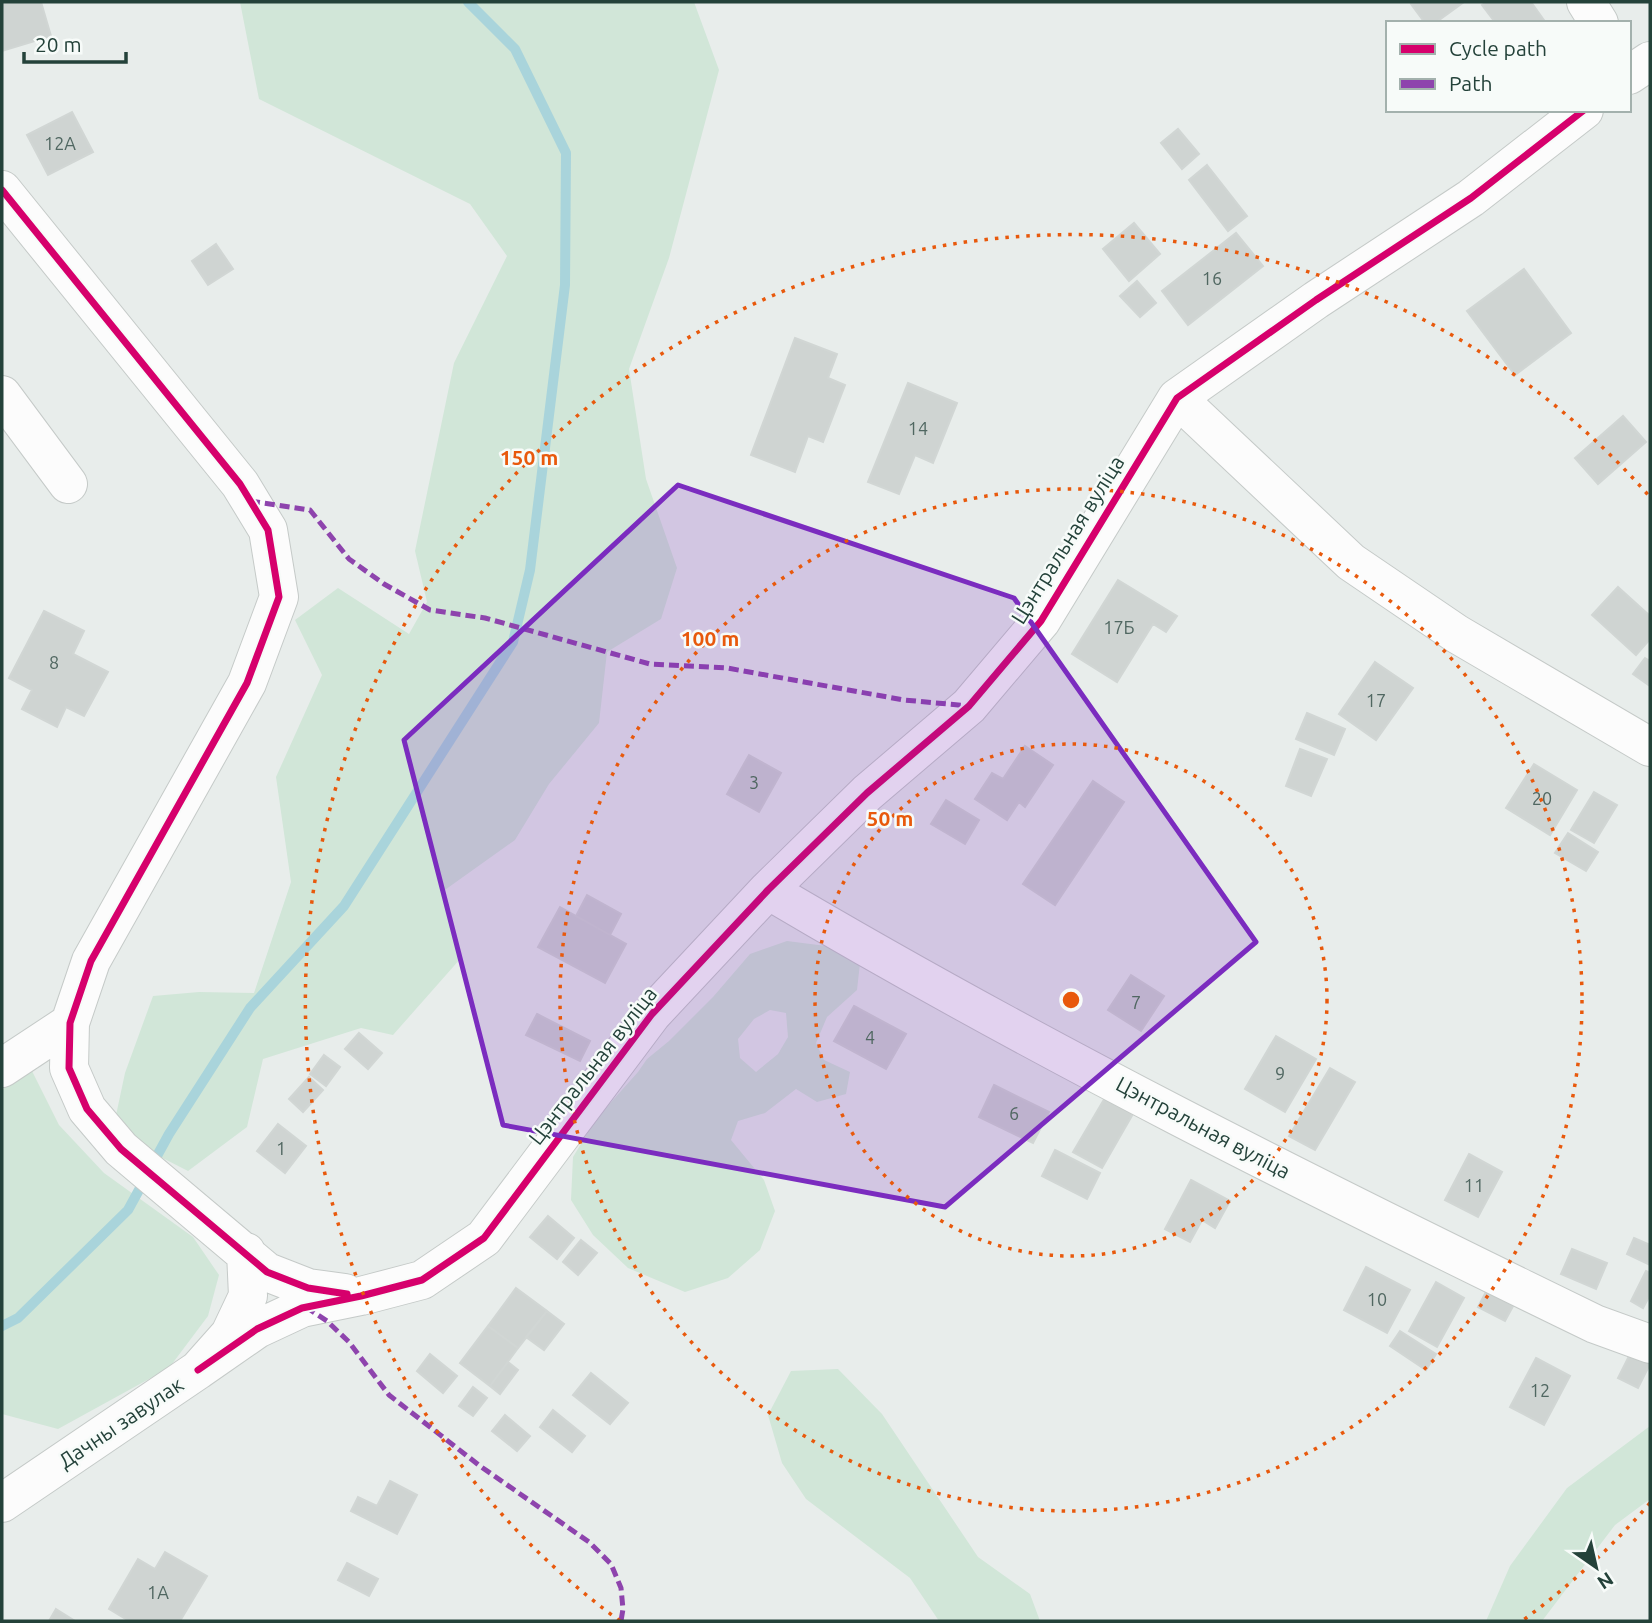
<svg xmlns="http://www.w3.org/2000/svg" width="1652" height="1623" font-family="Ubuntu,sans-serif">
<style>
.green{fill:#d1e6d8;fill-rule:evenodd}
.lines{fill:none;stroke-linecap:round;stroke-linejoin:round}
.stream{stroke:#a9d4db;stroke-width:10}
.building{fill:#cfd4d2;stroke:#d1d6d4;stroke-width:2}
.minor-casing{stroke:#c5cac8;stroke-width:40}
.minor{stroke:#fcfcfc;stroke-width:38}
.quiet{stroke:#8e44ad;stroke-width:5;stroke-dasharray:10 5;stroke-linecap:butt}
.cycleway-casing{stroke:#f7fbf9;stroke-width:11}
.cycleway{stroke:#d6006c;stroke-width:7}
.marked{fill:#7b2cbf;fill-opacity:0.2;stroke:#7b2cbf;stroke-width:5;stroke-linejoin:round}
.ring{fill:none;stroke:#e8590c;stroke-width:3.5;stroke-dasharray:3.5 7}
.labels{text-anchor:middle;stroke-width:5;stroke-linejoin:round;paint-order:stroke}
.number-label{font-size:18px;fill:#506761}
.street-label{font-size:21px;fill:#24423a;stroke:#f7fbf9}
.centre{fill:#e8590c;stroke:#f7fbf9;stroke-width:3.5}
.ring-label{font-size:21px;text-anchor:middle;font-weight:bold;fill:#e8590c;stroke:#f7fbf9;stroke-width:5;stroke-linejoin:round;paint-order:stroke}
</style>
<rect width="100%" height="100%" fill="#e8edeb"/>
<path class="green" d="M240,2H694L719,70L669,258L629,369L646,479L677,568L661,619L607,652L599,723L549,784L515,840L442,892L461,958L393,1035L361,1028L263,1059L247,1127L188,1171L137,1145L115,1120L125,1073L153,996L199,992L254,993L291,882L276,777L322,675L295,620L338,588L409,634L427,602L415,551L454,363L507,256L470,204L259,99Z
M787,941L826,946L860,963L857,990L827,1017L816,1043L824,1060L850,1072L846,1094L817,1102L796,1089L765,1113L738,1121L731,1140L764,1180L775,1211L760,1250L728,1278L685,1292L628,1268L593,1235L571,1200L573,1157L596,1119L638,1072L647,1059L669,1041L713,997L750,954ZM770,1010L786,1013L788,1037L778,1054L756,1072L740,1058L738,1039L754,1019Z
M32,1071L59,1125L104,1173L193,1237L219,1275L208,1316L169,1368L58,1429L2,1414V1091L8,1082Z
M838,1369L882,1414L978,1557L1030,1594L1040,1621H939L910,1578L806,1499L782,1463L768,1415L791,1371Z
M1650,1426V1499L1615,1525L1542,1621H1486L1510,1566L1567,1488Z"/>
<g class="lines">
<path class="stream" d="M152,1165L169,1134L250,1008L344,906L513,642L530,570L565,285L566,153L515,49L468,2
M2,1326L18,1318L128,1210L145,1179"/>
</g>
<path class="building" d="M10,2H41L51,36L2,51V4Z
M1414,2H1464L1435,23H1425L1411,4Z
M1487,2H1531L1546,23H1491L1494,21L1482,5Z
M72,112L93,152L48,175L27,135Z
M1178,129L1199,154L1182,169L1161,143Z
M1207,165L1247,216L1228,231L1189,180Z
M1134,223L1160,254L1129,281L1103,249Z
M1236,233L1263,266L1188,325L1162,291Z
M216,244L233,269L208,285L192,261Z
M1524,269L1571,333L1515,375L1467,311Z
M1137,281L1156,303L1140,317L1120,296Z
M795,338L837,354L828,378L845,385L823,442L808,436L795,472L751,455Z
M908,383L957,403L933,463L915,455L899,494L868,482Z
M1623,416L1646,442L1598,484L1575,458Z
M1118,580L1177,616L1166,632L1153,624L1117,682L1072,654Z
M1618,587L1650,616V639L1636,655L1592,615Z
M44,611L84,631L73,654L108,672L84,716L66,707L57,727L22,709L32,690L9,678Z
M1645,658L1650,661V686L1633,674Z
M1375,662L1413,688L1376,740L1339,714Z
M1307,713L1345,729L1334,755L1296,739Z
M1025,746L1053,765L1025,807L1019,802L1007,820L975,799L992,773L1003,779Z
M1300,749L1327,759L1311,796L1286,786Z
M749,755L781,773L759,812L727,794Z
M1534,764L1577,790L1550,835L1506,808Z
M1093,781L1124,802L1055,905L1023,884Z
M1594,792L1617,805L1594,843L1571,830Z
M946,800L979,820L965,844L931,824Z
M1568,833L1598,852L1586,871L1555,853Z
M587,895L621,914L610,935L576,916Z
M560,907L626,944L605,983L538,947Z
M1131,975L1164,996L1141,1031L1108,1010Z
M854,1006L906,1034L886,1069L834,1041Z
M537,1014L590,1041L580,1061L526,1035Z
M359,1033L382,1053L368,1069L345,1049Z
M1276,1036L1316,1059L1285,1112L1245,1089Z
M324,1055L340,1067L326,1086L310,1074Z
M1330,1068L1355,1082L1315,1150L1289,1136Z
M309,1077L323,1090L303,1112L289,1099Z
M994,1085L1049,1112L1033,1143L979,1117Z
M1106,1096L1134,1112L1102,1168L1073,1152Z
M278,1124L306,1146L285,1173L257,1151Z
M1055,1150L1100,1173L1087,1199L1042,1176Z
M1469,1154L1502,1172L1478,1217L1445,1200Z
M1191,1180L1230,1201L1215,1228L1202,1220L1190,1242L1165,1229Z
M548,1216L574,1238L557,1259L530,1237Z
M1634,1238L1650,1245V1265L1627,1254Z
M581,1240L597,1253L578,1275L563,1262Z
M1572,1249L1607,1263L1596,1289L1561,1274Z
M1366,1267L1410,1290L1387,1333L1344,1310Z
M1646,1271L1650,1273V1295L1643,1308L1631,1301Z
M1436,1282L1464,1298L1437,1347L1409,1331Z
M1490,1284L1517,1299L1505,1321L1478,1307Z
M516,1288L547,1311L518,1348L488,1326Z
M547,1311L564,1324L544,1350L526,1337Z
M488,1326L518,1348L490,1386L460,1363Z
M1400,1331L1436,1354L1426,1370L1390,1346Z
M430,1354L457,1376L443,1393L417,1371Z
M1630,1354L1650,1364L1638,1388L1618,1378Z
M1536,1358L1570,1376L1544,1425L1510,1407Z
M508,1362L518,1370L500,1394L490,1386Z
M591,1373L628,1403L610,1424L573,1395Z
M473,1387L487,1398L473,1416L459,1406Z
M553,1410L585,1436L572,1452L540,1427Z
M505,1415L530,1436L517,1451L492,1431Z
M390,1481L417,1495L397,1534L351,1511L358,1497L377,1506Z
M165,1552L207,1576L180,1621H129L109,1609L138,1559L155,1569Z
M347,1563L378,1579L369,1596L338,1580Z
M56,1609L75,1621H49Z"/>
<g class="lines">
<defs>
<path id="minor" d="M1586,2L1599,23
M1629,75L1650,61
M2,190L240,484L268,530L279,597L247,683L91,961L70,1023L69,1068L87,1109L121,1149L267,1272L308,1288L345,1293
M2,395L68,484
M1177,398L1351,562L1457,634L1650,747
M768,890C1036,1049 1315,1188 1595,1324L1650,1344
M2,1068L70,1023
M198,1370L257,1329L302,1308L361,1296L422,1280L484,1238L652,1014L768,890L867,793L969,706L1041,621L1177,398L1316,300L1471,198L1584,110
M2,1503L198,1370L230,1334L248,1296L246,1252"/>
</defs>
<use href="#minor" class="minor-casing"/>
<use href="#minor" class="minor"/>
<path class="quiet" d="M250,501L310,510L349,559L384,584L430,610L485,618L650,664L727,668L904,700L969,706
M306,1307L327,1321L349,1342L389,1395L480,1466L589,1542L611,1564L621,1588L623,1609L621,1621"/>
<defs>
<path id="cycleway" d="M2,190L240,484L268,530L279,597L247,683L91,961L70,1023L69,1068L87,1109L121,1149L267,1272L308,1288L347,1294
M198,1370L257,1329L302,1308L361,1296L422,1280L484,1238L652,1014L768,890L867,793L969,706L1041,621L1177,398L1316,300L1471,198L1584,110"/>
</defs>
<use href="#cycleway" class="cycleway-casing"/>
<use href="#cycleway" class="cycleway"/>
</g>
<path class="marked" d="M678,485L1014,598L1256,942L945,1207L503,1125L404,740Z"/>
<g class="ring">
<circle cx="1071" cy="1000" r="256"/>
<circle cx="1071" cy="1000" r="511"/>
<path d="M1650 1503A767 767 0 0 1 1522 1621M620 1621A767 767 0 1 1 1650 497"/>
</g>
<g class="labels">
<g class="number-label">
<text x="60" y="150">12А</text>
<text x="1212" y="285">16</text>
<text x="918" y="435">14</text>
<text x="1119" y="634">17Б</text>
<text x="54" y="669">8</text>
<text x="1376" y="707">17</text>
<text x="754" y="789">3</text>
<text x="1542" y="805">20</text>
<text x="1136" y="1009">7</text>
<text x="870" y="1044">4</text>
<text x="1280" y="1080">9</text>
<text x="1014" y="1120">6</text>
<text x="281" y="1155">1</text>
<text x="1474" y="1192">11</text>
<text x="1377" y="1306">10</text>
<text x="1540" y="1397">12</text>
<text x="158" y="1599">1А</text>
</g>
<g class="street-label">
<text transform="translate(1068 540) rotate(-58)" y="7">Цэнтральная вуліца</text>
<text transform="translate(593 1066) rotate(-52)" y="7">Цэнтральная вуліца</text>
<text transform="translate(1203 1128) rotate(28)" y="7">Цэнтральная вуліца</text>
<text transform="translate(121 1423) rotate(-34)" y="7">Дачны завулак</text>
</g>
</g>
<circle cx="1071" cy="1000" r="10" class="centre"/>
<g class="ring-label">
<text x="529" y="465">150 m</text>
<text x="710" y="646">100 m</text>
<text x="890" y="826">50 m</text>
</g>
<rect width="1652" height="1623" fill="none" stroke="#24423a" stroke-width="7"/>
<rect x="1386" y="21" width="245" height="91" fill="#f7fbf9" stroke="#a3b1ad" stroke-width="2"/>
<rect x="1400" y="44" width="35" height="10" fill="#d6006c" stroke="#a3b1ad" stroke-width="2"/>
<text x="1449" y="56" font-size="21" fill="#24423a">Cycle path</text>
<rect x="1400" y="79" width="35" height="10" fill="#8e44ad" stroke="#a3b1ad" stroke-width="2"/>
<text x="1449" y="91" font-size="21" fill="#24423a">Path</text>
<g transform="translate(1596 1567) rotate(146)" stroke="#f7fbf9" stroke-width="5" paint-order="stroke">
<path d="M0-5L12 26L0 18L-12 26Z" fill="#24423a"/>
<text y="-10" font-size="19" font-weight="bold" text-anchor="middle" fill="#24423a">N</text>
</g>
<path d="M24 52v10h102v-10" fill="none" stroke="#24423a" stroke-width="3.5"/>
<text x="35" y="52" font-size="21" fill="#24423a" stroke="#f7fbf9" stroke-width="5" paint-order="stroke">20 m</text>
</svg>
